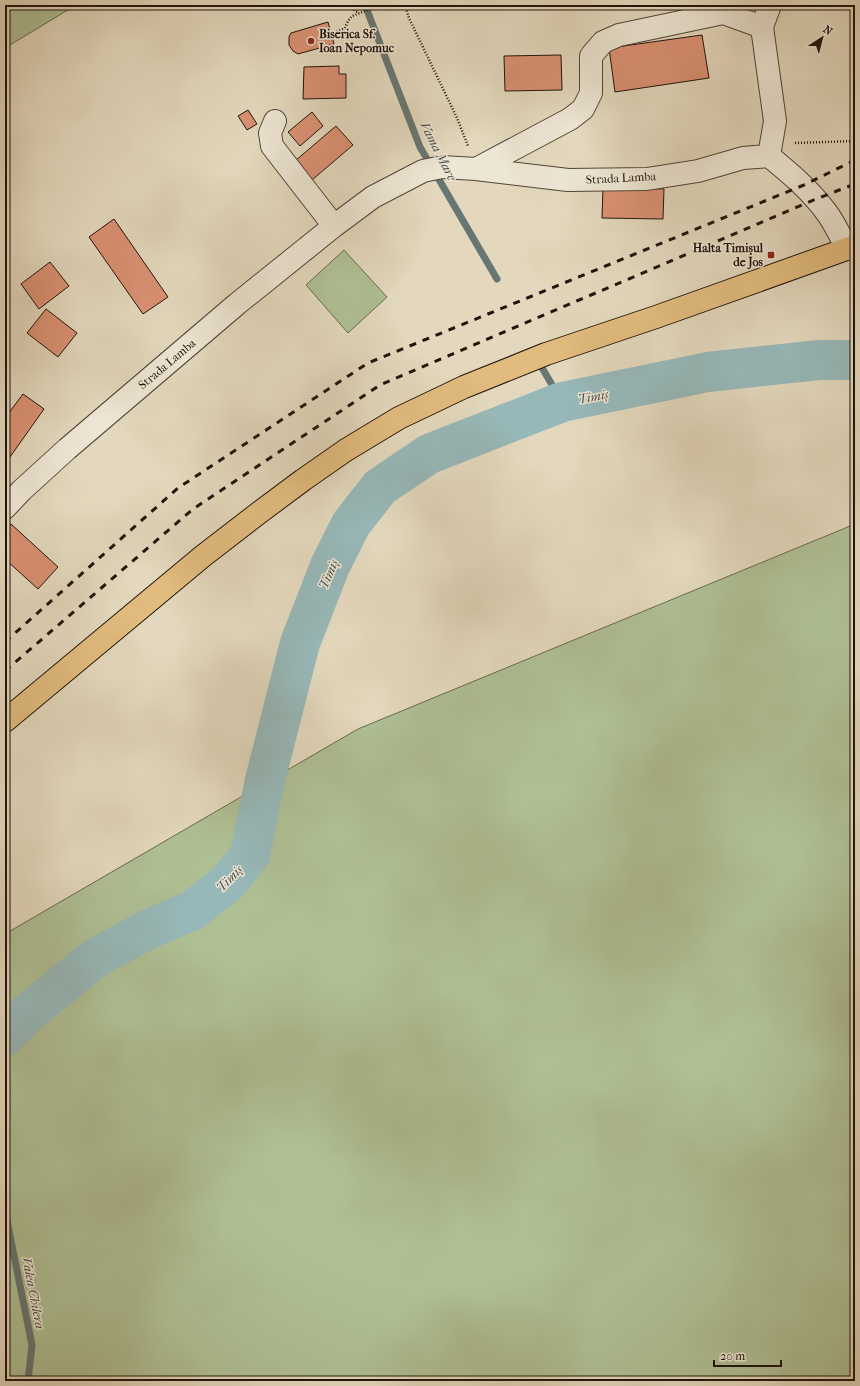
<svg xmlns="http://www.w3.org/2000/svg" width="860" height="1386" font-family="'IM FELL French Canon',serif">
<style>
.green{fill:#afbf94;stroke:#686950}
.lines{fill:none;stroke-linecap:round;stroke-linejoin:round}
.stream{stroke:#677673;stroke-width:7}
.river{stroke:#97b8b8;stroke-width:40}
.building{fill:#da9173;stroke:#20130b}
.minor-casing{stroke:#514438;stroke-width:24}
.highway-casing{stroke:#20130b;stroke-width:24}
.path{stroke:#20130b;stroke-width:2.5;stroke-dasharray:1 2;stroke-linecap:butt}
.minor{stroke:#ede6d4;stroke-width:22}
.highway{stroke:#e2bc7e;stroke-width:22}
.rail{stroke:#20130b;stroke-width:3;stroke-dasharray:7 7;stroke-linecap:butt}
.poi-dot{fill:#8f2418;stroke:#ede6d4;stroke-width:1.5}
.labels{text-anchor:middle;stroke-width:3;stroke-linejoin:round;paint-order:stroke}
.poi-label{font-size:12px;font-weight:bold;fill:#20130b;stroke:#ede6d4;text-anchor:start}
.street-label{font-size:12px;fill:#20130b;stroke:#ede6d4}
.water-label{font-size:13px;font-style:italic;fill:#4a4d48;stroke:#ede6d4}
</style>
<rect width="100%" height="100%" fill="#e3d8bd"/>
<filter id="stains"><feTurbulence type="fractalNoise" baseFrequency=".005" numOctaves="4"/><feColorMatrix values="0 0 0 0 .2 0 0 0 0 .09 0 0 0 0 .02 0 0 0 .5 -.17"/></filter>
<radialGradient id="worn" r=".72"><stop offset=".6" stop-color="#630" stop-opacity="0"/><stop offset="1" stop-color="#630" stop-opacity=".3"/></radialGradient>
<path class="green" d="M5,5H76L5,48Z
M344,250L387,297L348,333L306,285Z
M855,524V1381H5V934L358,729Z"/>
<g class="lines">
<path class="stream" d="M365,5L420,147L497,279
M541,366L562,402
M5,1211L32,1345L28,1381"/>
<path class="river" d="M5,1036L28,1013L95,958L147,930L193,910L229,881L250,855L265,780L300,643L330,566L351,524L380,487L429,454L562,402L708,372L819,360H855"/>
</g>
<path class="building" d="M328,22L334,44L298,54L293,51L289,45V37L291,33Z
M702,35L709,78L615,92L609,48Z
M561,55L562,90L505,91L504,56Z
M339,66V74H346V98L303,99L304,67Z
M248,110L257,124L247,130L238,116Z
M312,112L323,126L300,146L288,132Z
M336,126L353,145L312,180L295,161Z
M603,187L664,189L663,219L602,218Z
M114,219L168,297L143,314L89,237Z
M50,262L69,286L39,309L21,284Z
M46,309L77,333L58,357L27,333Z
M23,394L44,409L5,464V418Z
M11,524L58,567L38,589L5,559V531Z"/>
<g class="lines">
<defs>
<path id="minor" d="M275,121L270,133L272,146L334,226
M769,156L775,121L762,27L770,5
M769,156C791,174 810,190 827,213C835,224 841,237 847,249
M476,169L570,119L583,109L591,93V56L603,42L619,35L723,13L762,27
M5,508L22,490L67,449L237,304L334,226L373,197L423,171L442,167L476,169L568,180L647,179L698,171L743,158L769,156"/>
<path id="highway" d="M5,721L203,556L260,512L303,480L346,450L399,418L464,387L546,354L656,317L855,246"/>
</defs>
<use href="#minor" class="minor-casing"/>
<use href="#highway" class="highway-casing"/>
<path class="path" d="M346,5L359,13
M405,5L409,18L457,118L468,146
M331,34L345,28L348,21L352,16L381,5
M795,143L855,141"/>
<use href="#minor" class="minor"/>
<use href="#highway" class="highway"/>
<path class="rail" d="M5,642L178,488L368,363L804,185L855,160
M5,671L193,509L380,385L816,199L855,184"/>
</g>
<g class="poi-dot">
<circle cx="311" cy="41" r="4"/>
<rect x="767" y="251" width="8" height="8" rx="2"/>
</g>
<g class="labels">
<g class="poi-label">
<text x="319" y="38">Biserica Sf.<tspan x="319" dy="14">Ioan Nepomuc</tspan></text>
<text x="763" y="252" text-anchor="end">Halta Timișul<tspan x="763" dy="14">de Jos</tspan></text>
</g>
<g class="street-label">
<text transform="translate(621 178) rotate(-3)" y="4">Strada Lamba</text>
<text transform="translate(167 364) rotate(-40)" y="4">Strada Lamba</text>
</g>
<g class="water-label">
<text transform="translate(439 151) rotate(63)" y="5">Vama Mare</text>
<text transform="translate(593 396) rotate(-11)" y="5">Timiș</text>
<text transform="translate(328 574) rotate(-67)" y="5">Timiș</text>
<text transform="translate(229 878) rotate(-46)" y="5">Timiș</text>
<text transform="translate(34 1293) rotate(79)" y="5">Valea Chilera</text>
</g>
</g>
<rect width="860" height="1386" fill="none" stroke="#e3d8bd" stroke-width="20"/>
<rect x="6" y="6" width="848" height="1374" fill="none" stroke="#20130b" stroke-width="2"/>
<rect x="10" y="10" width="840" height="1366" fill="none" stroke="#20130b"/>
<g transform="translate(822 38) rotate(36)" stroke="#ede6d4" stroke-width="3" paint-order="stroke">
<path d="M0-3L7 15L0 10L-7 15Z" fill="#20130b"/>
<text y="-6" font-size="11" font-weight="bold" text-anchor="middle" fill="#20130b">N</text>
</g>
<path d="M714 1360v6h67v-6" fill="none" stroke="#20130b" stroke-width="2"/>
<text x="720" y="1360" font-size="12" fill="#20130b" stroke="#ede6d4" stroke-width="3" paint-order="stroke">20 m</text>
<rect width="100%" height="100%" filter="url(#stains)"/>
<rect width="100%" height="100%" fill="url(#worn)"/>
</svg>
